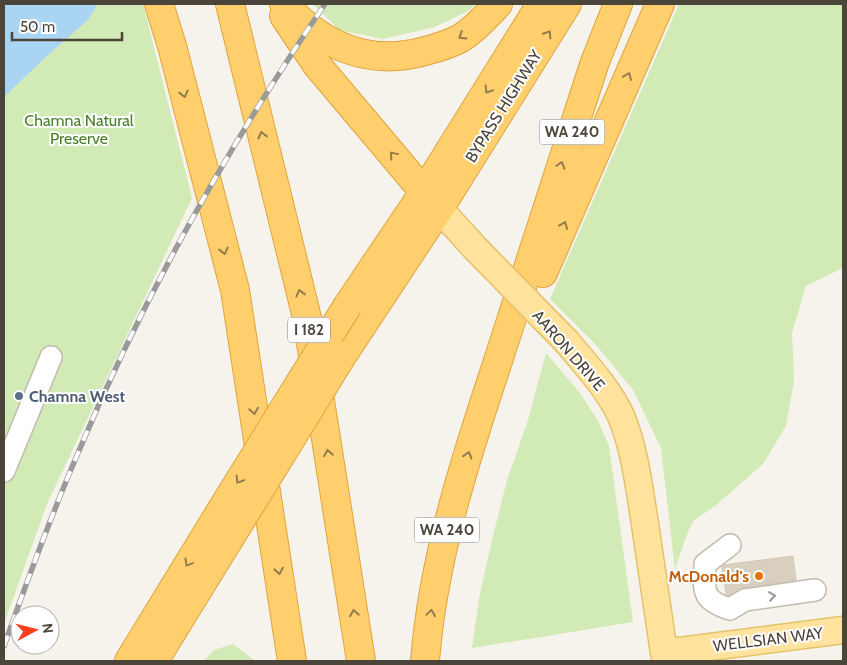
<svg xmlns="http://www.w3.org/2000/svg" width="847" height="665" font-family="Cabin,sans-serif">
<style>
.green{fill:#d2eab5}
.water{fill:#a9d4f2}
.building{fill:#d8cfc1;stroke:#d3c7b4}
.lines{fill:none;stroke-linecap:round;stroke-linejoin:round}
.minor-casing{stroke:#c2bbae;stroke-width:24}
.major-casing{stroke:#e6c16a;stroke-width:29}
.highway-casing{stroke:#e0a43c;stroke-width:30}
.minor{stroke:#fff;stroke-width:21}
.major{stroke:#ffe39c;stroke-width:26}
.highway{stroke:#ffcf6e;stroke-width:28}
.rail-casing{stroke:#9a9a9a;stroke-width:5.5}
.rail{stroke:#fff;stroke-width:4;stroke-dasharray:11;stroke-linecap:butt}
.major-bridge-casing{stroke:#e6c16a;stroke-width:29;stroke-linecap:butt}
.highway-bridge-casing{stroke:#e0a43c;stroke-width:30;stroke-linecap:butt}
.major-bridge{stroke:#ffe39c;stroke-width:26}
.highway-bridge{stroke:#ffcf6e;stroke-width:28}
.oneway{stroke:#937c4e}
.oneway2{stroke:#9c9892}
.service-dot{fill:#5c6f8a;stroke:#fff;stroke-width:2}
.food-dot{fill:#e8710a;stroke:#fff;stroke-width:2}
.labels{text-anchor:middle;stroke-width:4;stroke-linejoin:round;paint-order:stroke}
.shield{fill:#fff;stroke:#817c74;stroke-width:1}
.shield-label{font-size:15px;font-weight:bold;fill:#4b4439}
.street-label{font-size:16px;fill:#4b4439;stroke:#fff}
.park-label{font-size:16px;fill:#4a7f2a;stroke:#fff}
.service-label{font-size:16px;font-weight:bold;fill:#4e5e75;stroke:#fff;text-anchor:start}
.food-label{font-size:16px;font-weight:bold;fill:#c56008;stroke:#fff;text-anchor:end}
</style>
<rect width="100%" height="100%" fill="#f6f3ec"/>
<path class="green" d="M98,4H143L192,198L47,504L4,624V97L47,56L88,20Z
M313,4H475L470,10L435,27L383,39L339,30Z
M679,4H843V268L806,286L792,333L794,381L786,426L763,464L715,506L693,521L684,542L675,570L661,448L633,390L596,345L550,299Z
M546,353L580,393L598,421L609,446L633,622L472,648L479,598L493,536L507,480L528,420Z
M233,644L255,661H204L214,650Z"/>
<path class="water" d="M4,4H98L88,20L47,56L4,97Z"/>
<path class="building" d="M793,556L796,580L743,588L729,595L726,594L722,567L724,565Z"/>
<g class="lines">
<defs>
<path id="minor" d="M4,471L51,357
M730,545L705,564C704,591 701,600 730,609L745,600L815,590"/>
<path id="major" d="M425,193L475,248
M567,342C586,365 608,388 621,416C635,450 639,487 645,524C651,567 658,610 664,653L843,630"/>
<path id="highway" d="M159,4L172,46L235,290L292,661
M230,4L307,318L361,661
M284,4C322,46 369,67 425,51C437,48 450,44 461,38C475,29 487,16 498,4
M284,16L317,65L424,192
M543,273L660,4
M348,305L424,192L541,4
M342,356L439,209L567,4
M129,661L214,522
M154,661L228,541
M425,661C433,559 465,460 497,364C525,278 552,193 580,108L595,62L618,4"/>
</defs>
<use href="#minor" class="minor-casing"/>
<use href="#major" class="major-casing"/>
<use href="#highway" class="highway-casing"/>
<use href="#minor" class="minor"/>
<use href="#major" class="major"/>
<use href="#highway" class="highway"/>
<defs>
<path id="rail" d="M4,646C27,581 51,516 78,453C144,295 229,145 325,4"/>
</defs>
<use href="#rail" class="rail-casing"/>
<use href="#rail" class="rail"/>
<defs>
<path id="major-bridge" d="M475,248L567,342"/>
<path id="highway-bridge" d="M214,522L348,305
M228,541L342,356"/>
</defs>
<use href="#major-bridge" class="major-bridge-casing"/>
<use href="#highway-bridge" class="highway-bridge-casing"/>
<use href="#major-bridge" class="major-bridge"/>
<use href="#highway-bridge" class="highway-bridge"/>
</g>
<defs><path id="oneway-chevron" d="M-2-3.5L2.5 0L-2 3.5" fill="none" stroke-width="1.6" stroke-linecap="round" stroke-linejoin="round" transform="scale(1.25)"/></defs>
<g class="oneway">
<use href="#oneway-chevron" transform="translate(548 34) rotate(-58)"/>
<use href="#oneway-chevron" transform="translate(462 36) rotate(148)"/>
<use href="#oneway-chevron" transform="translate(628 76) rotate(-67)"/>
<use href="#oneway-chevron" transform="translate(488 90) rotate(122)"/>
<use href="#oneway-chevron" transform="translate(184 94) rotate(76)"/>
<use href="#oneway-chevron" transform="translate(262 135) rotate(-104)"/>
<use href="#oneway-chevron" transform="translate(393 155) rotate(-130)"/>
<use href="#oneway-chevron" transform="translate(561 165) rotate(-72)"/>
<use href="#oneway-chevron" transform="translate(564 225) rotate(-67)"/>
<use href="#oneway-chevron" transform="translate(224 251) rotate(76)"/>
<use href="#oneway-chevron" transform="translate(300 293) rotate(-104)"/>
<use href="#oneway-chevron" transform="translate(254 411) rotate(81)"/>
<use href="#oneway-chevron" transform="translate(328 453) rotate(-99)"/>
<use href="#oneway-chevron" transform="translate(468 455) rotate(-73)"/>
<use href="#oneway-chevron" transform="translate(239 480) rotate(122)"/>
<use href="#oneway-chevron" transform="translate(188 563) rotate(121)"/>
<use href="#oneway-chevron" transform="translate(279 571) rotate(81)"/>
<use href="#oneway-chevron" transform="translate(354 613) rotate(-99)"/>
<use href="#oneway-chevron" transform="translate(431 613) rotate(-82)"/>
</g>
<use class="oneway2" href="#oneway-chevron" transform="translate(772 596) rotate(-8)"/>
<circle class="service-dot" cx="19" cy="396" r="5"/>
<circle class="food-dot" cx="759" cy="576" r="5"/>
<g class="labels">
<g class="shield">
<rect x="539.5" y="119.5" width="65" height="25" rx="4"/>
<rect x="288" y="317.5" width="42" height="25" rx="4"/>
<rect x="414.5" y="517.5" width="65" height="25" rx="4"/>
</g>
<g class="shield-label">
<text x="572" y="137">WA 240</text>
<text x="309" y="335">I 182</text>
<text x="447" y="535">WA 240</text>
</g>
<g class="street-label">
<text transform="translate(503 106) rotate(-58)" y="6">BYPASS HIGHWAY</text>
<text transform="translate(569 350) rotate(49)" y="6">AARON DRIVE</text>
<text transform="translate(768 639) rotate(-7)" y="6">WELLSIAN WAY</text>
</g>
<g class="park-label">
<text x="79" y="126">Chamna Natural<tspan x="79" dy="18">Preserve</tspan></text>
</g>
<g class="service-label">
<text x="29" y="402">Chamna West</text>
</g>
<g class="food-label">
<text x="749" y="582">McDonald's</text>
</g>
</g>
<rect width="847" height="665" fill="none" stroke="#4b4439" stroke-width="10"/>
<g transform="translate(35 630) rotate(83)"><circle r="24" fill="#ffffff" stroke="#b7b4b0"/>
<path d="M0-4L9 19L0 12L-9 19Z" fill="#fc3f1d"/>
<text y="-8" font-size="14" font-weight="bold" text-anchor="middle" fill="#4b4439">N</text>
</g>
<path d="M12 32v8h110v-8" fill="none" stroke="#4b4439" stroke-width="2.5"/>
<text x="20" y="32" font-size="15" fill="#4b4439" stroke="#ffffff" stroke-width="4" paint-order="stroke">50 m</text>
</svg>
